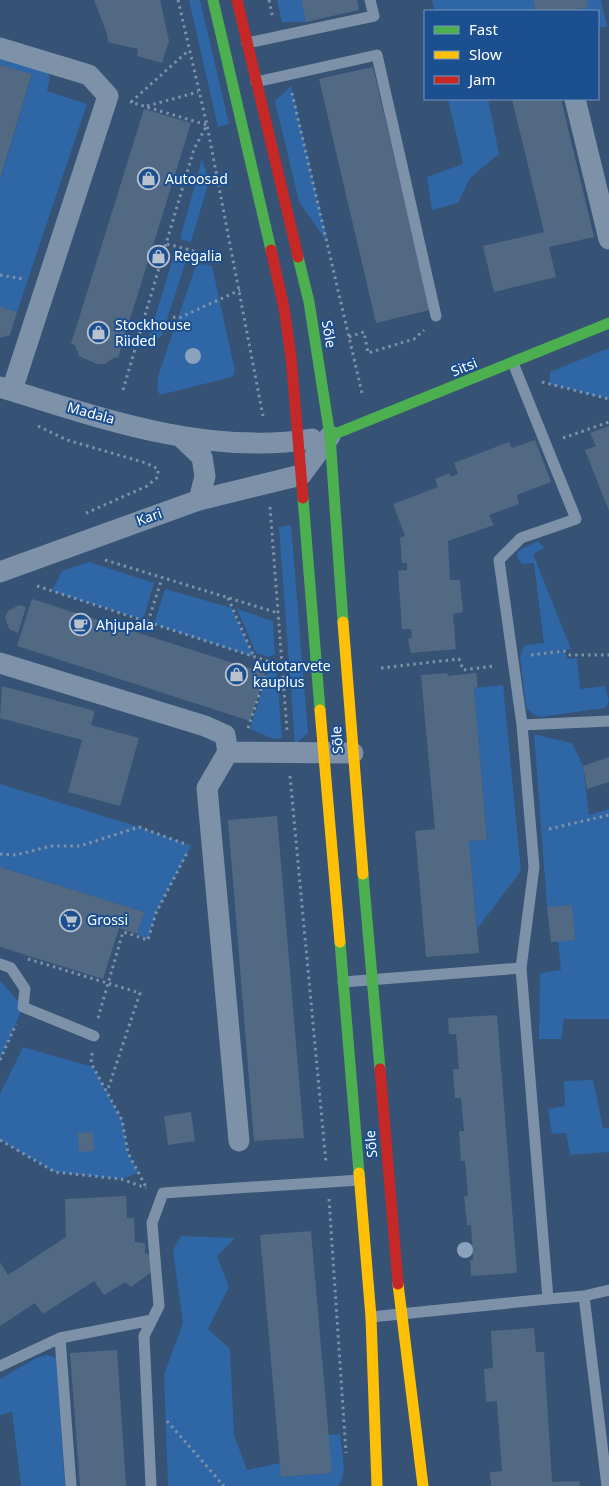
<svg xmlns="http://www.w3.org/2000/svg" width="609" height="1486" font-family="'Noto Sans',sans-serif">
<style>
.green{fill:#2f66a5}
.building{fill:#526984}
.lines{fill:none;stroke-linecap:round;stroke-linejoin:round}
.path{stroke:#7d92a8;stroke-width:3;stroke-dasharray:2.5 4;stroke-linecap:butt}
.lane{stroke:#7d92a8;stroke-width:11}
.street{stroke:#7d92a8;stroke-width:21}
.fast{stroke:#4caf50;stroke-width:11}
.slow{stroke:#ffc107;stroke-width:11}
.jam{stroke:#c62828;stroke-width:11}
.tree{fill:#8aa2be}
.labels{text-anchor:middle;stroke-width:4;stroke-linejoin:round;paint-order:stroke}
.poi-label{font-size:14px;fill:#fff;stroke:#1b4f8f;text-anchor:start}
.street-label{font-size:14px;fill:#fff;stroke:#1b4f8f}
</style>
<rect width="100%" height="100%" fill="#365274"/>
<path class="green" d="M189,0H200L229,124L218,127Z
M277,0H301L306,22H282Z
M432,0H533L536,11H435Z
M587,0H601L607,26L598,28V11H571L588,7Z
M0,56L44,68L50,77L47,91L87,104L17,312L0,307V180L32,75L0,65Z
M291,86L328,243L299,202L275,101Z
M448,99H488L499,154L470,178L458,203L432,210L427,177L463,164Z
M202,159L209,181L191,242L180,239Z
M174,255L187,258L162,335L154,342L148,340Z
M204,264L212,266L235,371L232,377L160,395L157,389L158,376L196,265Z
M609,348V399L550,384V372Z
M291,525L308,733L295,745L279,527Z
M538,541L544,548L533,554L571,649L545,653L564,651L568,659L577,658L580,689L605,686L609,701L605,708L540,717L534,715L526,707L520,656L525,645L544,643L534,563L522,564L517,556L518,551Z
M89,562L154,583L143,620L52,591L62,571Z
M165,589L232,608L254,657L154,624Z
M237,609L273,621L275,654L268,657L256,653Z
M268,672L277,674L282,738L274,739L250,729Z
M503,685L521,871L477,929L469,841L487,839L474,688Z
M534,734L572,743L583,766L589,815L609,809V1019H564L561,1039H539L540,973L561,970L558,941L572,905L547,907Z
M0,784L139,827L191,846L156,913L148,940L137,934L144,912L0,867Z
M0,980L23,1007L0,1060Z
M23,1047L93,1067L122,1120L128,1153L139,1173L121,1179L55,1172L0,1140V1094Z
M593,1080L603,1128H609V1152L570,1155L566,1133L552,1134L548,1109L565,1106L564,1081Z
M181,1236L235,1238L217,1256L229,1287L208,1329L230,1349L234,1435L247,1470L280,1463L282,1477L331,1473L328,1435L340,1434C341,1448 349,1475 338,1486H168L164,1375L183,1323L173,1250Z
M47,1355L56,1358L65,1486H21L12,1412L0,1415V1379L36,1358Z"/>
<path class="building" d="M94,0H160L169,41L162,63L137,56L138,49L108,42L107,34Z
M301,0H357L359,10L306,22Z
M533,0H587L588,7L571,11H536Z
M0,65L32,74L0,179Z
M373,67L430,310L376,323L319,79Z
M512,99H561L594,237L549,247L556,277L494,292L483,246L544,232Z
M144,109L191,123L118,358L115,357L105,364H97L79,356L75,345L71,344Z
M0,307L17,312L10,335L0,338Z
M609,426V511L585,450L596,446L590,433Z
M535,440L551,482L517,495L519,504L489,515L494,525L448,541L450,580H460L463,612L453,614L456,649L411,653L408,639L412,637L411,629H402L398,571L407,570V563H402L400,538L405,536L393,504L438,487L435,479L449,473L451,477L458,474L454,463L509,442L512,448Z
M32,599L265,673L250,721L17,646Z
M19,605L26,607L18,633L9,629L5,617L8,611Z
M447,673L448,676L476,673L478,687L474,688L487,840L469,841L479,953L426,957L415,831L435,829L421,675Z
M2,686L95,711L91,725L139,738L120,806L68,792L82,740L0,718Z
M609,757V782L587,789L583,766Z
M277,816L304,1138L254,1141L228,820Z
M0,867L144,912L137,934L119,928L103,979L0,947Z
M572,905L575,940L551,942L547,907Z
M497,1015L517,1273L471,1276L470,1260H473L471,1225H467L464,1196H468L465,1161H461L459,1131H464L461,1098H455L453,1069H459L456,1034H449L448,1018Z
M191,1112L195,1141L168,1145L164,1116Z
M93,1132L94,1151L79,1152L78,1133Z
M126,1196L127,1218H134L135,1242L145,1243V1253L152,1256L153,1271L131,1287L125,1282L104,1295L94,1281L43,1314L35,1303L0,1326V1262L8,1275L66,1237L65,1199Z
M311,1231L332,1473L281,1477L260,1235Z
M534,1328L536,1352H544L552,1482L579,1481L580,1486H491L490,1472L502,1471L497,1401L486,1402L484,1369L493,1368L491,1331Z
M117,1350L126,1486H80L70,1353Z"/>
<g class="lines">
<path class="path" d="M178,0L207,125L263,416
M269,0L273,19
M292,93L362,393
M131,102L189,50
M147,106L198,92
M167,244L194,251
M0,275L23,279
M173,317L179,318L240,290
M349,337L364,332L368,353L414,339L424,330
M542,382L609,399
M123,390L194,149L207,125L130,102
M38,426L67,440L146,463L158,469V477L147,486L84,514
M563,438L609,422
M270,507L287,730
M105,560L278,613
M37,586L283,666
M228,598L254,657
M148,622L162,578
M531,655L564,651L570,655H609
M381,668L459,659L463,670L494,666
M248,728L270,662
M290,776L326,1163
M549,829L609,815
M0,854L16,855L51,846H80L139,827L188,845
M28,959L140,993L107,1092
M98,1018L123,932L148,940L156,913L188,851
M92,1053L91,1063L122,1120L128,1153L146,1187
M0,1060L16,1024
M0,1140L55,1172L121,1179L146,1188
M329,1199L346,1453
M167,1421L224,1486"/>
<path class="lane" d="M247,43L374,16L370,0
M256,82L377,55L436,316
M513,363L576,519L521,538L499,560L522,725L534,867L521,968L548,1299L584,1296L607,1486
M522,725L609,721
M0,964L11,968L25,989L23,1007L94,1036
M343,982L521,968
M584,1296L609,1290
M371,1317L548,1299
M60,1338L71,1486
M0,1366L60,1338L152,1320
M151,1486L144,1336L159,1306L152,1223L163,1193L360,1180"/>
<path class="street" d="M0,48L89,75L108,96L12,390
M575,99L609,239
M0,387C100,418 206,456 312,439
M182,438L202,457L205,476L199,500
M0,572L199,500L301,475L330,436
M0,663L205,726L225,735L228,752L207,788L239,1141
M228,752L353,753"/>
<path class="fast" d="M213,0L271,250
M298,257L309,302L330,436L343,622
M330,436L609,323
M303,498L320,710
M363,874L380,1069
M340,942L359,1173"/>
<path class="slow" d="M343,622L363,874
M320,710L340,942
M359,1173L371,1317L377,1486
M398,1284L423,1486"/>
<path class="jam" d="M237,0L298,257
M271,250L284,308L291,357L303,498
M380,1069L398,1284"/>
</g>
<g class="tree">
<circle cx="193" cy="356" r="8"/>
<circle cx="465" cy="1250" r="8"/>
</g>
<defs>
<symbol id="shop-ring" viewBox="-11 -11 22 22"><circle r="9.5" fill="#1b4f8f" stroke="#b9c2ce" stroke-width="1.5"/><path d="M-5-2.5h2.3a2.7 3.5 0 0 1 5.4 0H5L5.5 6h-11ZM-1.5-2.5h3a1.5 2.3 0 0 0-3 0Z" fill="#b9c2ce"/></symbol>
<symbol id="cafe-ring" viewBox="-11 -11 22 22"><circle r="9.5" fill="#1b4f8f" stroke="#b9c2ce" stroke-width="1.5"/><path d="M-5.5-4.5H6V0H3Q3 3.5 0 3.5H-2.5Q-5.5 3.5-5.5 0ZM3-3.2v2h1.7v-2ZM-6 4.5H4V6H-6Z" fill="#b9c2ce"/></symbol>
<symbol id="supermarket-ring" viewBox="-11 -11 22 22"><circle r="9.5" fill="#1b4f8f" stroke="#b9c2ce" stroke-width="1.5"/><path d="M-6-5.5h2.5l.6 2H6L4.5 2H-2.5L-4.4-4H-6ZM-1.5 3.2a1.3 1.3 0 1 0 .1 0ZM3 3.2a1.3 1.3 0 1 0 .1 0Z" fill="#b9c2ce"/></symbol>
</defs>
<g fill-rule="evenodd">
<use href="#shop-ring" x="136" y="166" width="25" height="25"/>
<use href="#shop-ring" x="146" y="244" width="25" height="25"/>
<use href="#shop-ring" x="86" y="320" width="25" height="25"/>
<use href="#cafe-ring" x="68" y="612" width="25" height="25"/>
<use href="#shop-ring" x="224" y="662" width="25" height="25"/>
<use href="#supermarket-ring" x="58" y="908" width="25" height="25"/>
</g>
<g class="labels">
<g class="poi-label">
<text x="165" y="184">Autoosad</text>
<text x="174" y="261">Regalia</text>
<text x="115" y="330">Stockhouse<tspan x="115" dy="16">Riided</tspan></text>
<text x="96" y="630">Ahjupala</text>
<text x="253" y="671">Autotarvete<tspan x="253" dy="16">kauplus</tspan></text>
<text x="87" y="925">Grossi</text>
</g>
<g class="street-label">
<text transform="translate(329 334) rotate(80)" y="5">Sõle</text>
<text transform="translate(464 367) rotate(-22)" y="5">Sitsi</text>
<text transform="translate(91 413) rotate(15)" y="5">Madala</text>
<text transform="translate(149 517) rotate(-19)" y="5">Kari</text>
<text transform="translate(337 740) rotate(-94)" y="5">Sõle</text>
<text transform="translate(371 1144) rotate(-95)" y="5">Sõle</text>
</g>
</g>
<rect x="424" y="10" width="175" height="90" fill="#1b4f8f" stroke="#7695bc"/>
<rect x="434" y="26" width="25" height="8" fill="#4caf50" stroke="#7695bc"/>
<text x="469" y="35" font-size="15" fill="#ffffff">Fast</text>
<rect x="434" y="51" width="25" height="8" fill="#ffc107" stroke="#7695bc"/>
<text x="469" y="60" font-size="15" fill="#ffffff">Slow</text>
<rect x="434" y="76" width="25" height="8" fill="#c62828" stroke="#7695bc"/>
<text x="469" y="85" font-size="15" fill="#ffffff">Jam</text>
</svg>
